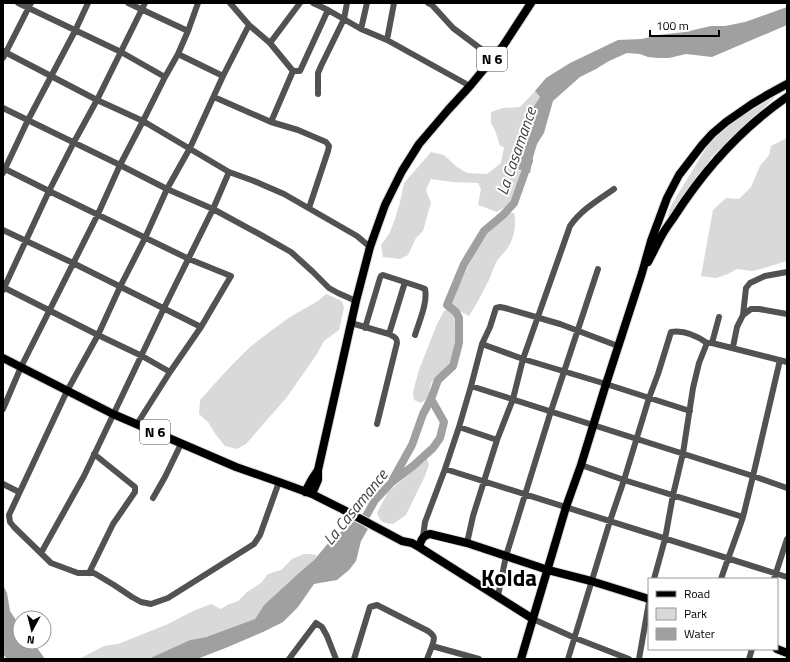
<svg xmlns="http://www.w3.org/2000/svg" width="790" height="662" font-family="'Titillium Web',sans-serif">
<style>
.green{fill:#d9d9d9}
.water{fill:#a0a0a0}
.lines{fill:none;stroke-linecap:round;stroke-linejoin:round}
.river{stroke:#a0a0a0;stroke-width:8}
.major-casing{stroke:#dbdbdb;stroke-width:10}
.minor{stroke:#525252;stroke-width:6}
.major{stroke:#000;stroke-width:8}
.labels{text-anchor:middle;stroke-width:4;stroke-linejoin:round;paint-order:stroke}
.shield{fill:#fff;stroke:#4c4c4c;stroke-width:1}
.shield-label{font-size:14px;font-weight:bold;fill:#000}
.water-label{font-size:16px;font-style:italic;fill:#414141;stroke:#fff}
.town-label{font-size:23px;font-weight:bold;fill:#000;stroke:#fff}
</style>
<rect width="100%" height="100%" fill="#fff"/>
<path class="green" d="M535,91L540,97L522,124L517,145L516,169L521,172C519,181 513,198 508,204C505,207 501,209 497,212L478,205L481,189L478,183L452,182L431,179L426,190L431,203L428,213L423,231L416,238L408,255L400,259L383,257L381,245L389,234L395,219L400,202L404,183L431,152L444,155L457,167L467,173L487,174L501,163L504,147L500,146L495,130L491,123V112L503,108L520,107Z
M774,97V98L711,158L669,220L668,215L672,204L708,145L731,122Z
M787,138V261L761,269L752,271L737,269L728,274L716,278L701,276L713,210L726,198L739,199L751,187L760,166L769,155L771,146Z
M509,213H514C517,224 514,239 507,249C504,253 500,256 497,261C494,266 492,272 490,278C483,291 477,304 469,316L454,308L451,303L480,240L487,231L502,220Z
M326,294L342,301L344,308L339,330L324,341L317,354L287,397L246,444L237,449L225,446L216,435L208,422L199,414L200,400L228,369L251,346L272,330L290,317L318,301Z
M451,308L454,315L457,341L448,367L431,383L428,398L421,403L414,400L413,394L414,388L419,370L437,324L444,311Z
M427,459L429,464L425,476L406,515L393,524C383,523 381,523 377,513L388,492Z
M304,554H309L317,555L314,560L300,572L264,605L255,619L206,637L190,640L148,659H81V658L104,646L118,644L168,624L193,611L211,604L221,609L227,605L238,601L247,592L261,583L268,574L281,570L292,559Z"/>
<path class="water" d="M787,7V25L712,57L686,54L669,58H658L648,57L640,54L627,53L609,61L596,69L580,77L553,101L544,133L537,144L532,161L530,173L516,169L517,145L522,124L540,97L535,91L546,78L570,63L618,40L642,39L658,35L685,32L711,26H725L745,22Z
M354,521L368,529L361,541L356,561L349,570L337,580L314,584L298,607L283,622L263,632L228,647L197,659H148L190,640L206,637L255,619L264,605L300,572L314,560L330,541Z
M3,585L7,593L10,611L20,626V642H33L45,659H7L3,654Z"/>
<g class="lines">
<path class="river" d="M393,479L412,445L423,414L431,399
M356,534L375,500L392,482L413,466L433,448L440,438L444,422L431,399L438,380L453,366L459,343V318L456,312L447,305L464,264L484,231L503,215L514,203L529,161"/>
<defs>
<path id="major" d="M648,262C653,253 657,244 662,235C666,228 670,223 674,217C704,170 742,128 787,97
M3,358L113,414L236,467L279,482L312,494L342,509L402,541L412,543L419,547L533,619
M305,492L312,479L318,470
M312,494L318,480V470L356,301L370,247L385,205L402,171L419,144L448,110L470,86L503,46L531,3
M419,547C421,540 423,535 430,534L467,543L548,570L591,581L649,599
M777,649L787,653
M521,659L566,507L581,465L606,384L642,273L651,241L667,198L679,175L702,145L712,134L726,122L752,104L767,95L787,84"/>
</defs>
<use href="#major" class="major-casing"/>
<path class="minor" d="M18,3L121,52L165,77
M128,3L188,31
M230,3L249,25L270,43L293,71H300L328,10
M313,3L328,10L361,29L387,40L470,86
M428,3L432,5L453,28L493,58
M249,25L223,76L190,148L167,189L145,238L120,287L98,335L67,391L9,515L10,522L14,527L51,563L78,573H94L114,585L132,597L141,602L151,604L168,598L254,544L260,535L279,482
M361,29L367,3
M387,40L394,3
M270,43L300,3
M3,51L97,100L143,121L229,172L254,181L284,194L357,236L370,247
M178,54L223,76
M3,58L31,3
M318,94V73L321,66L344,19L347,3
M214,97L271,122L298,130L326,142L329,146L328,151L309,208
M3,108L120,165L167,189L213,209L261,235L291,252L313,272L329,288L338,293L356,301
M271,122L293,71
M3,168L49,191L189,259L231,276L201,327L170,372L137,424
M3,173L28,120L75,31L88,3
M3,230L73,263L201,327
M3,287L98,335L142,356L170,372
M3,290L49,191L74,142L97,100L145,3
M743,315L751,309H759L787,314
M351,323L389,334C394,337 397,337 397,343L377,424
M365,328L380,278L381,276L383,275L420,287L425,289C428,302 419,322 415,335
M389,334L405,282
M712,343L787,362
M482,344L523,359L606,384L690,411
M733,347L737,327L743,315L746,288L750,283L765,276L787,272
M471,386L753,476L787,488
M3,409L21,367L98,214L120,165L143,121L165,77L178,54L188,31L198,3
M459,427L497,440
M581,465L624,480L743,517C736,538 728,558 721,579
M445,469L787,577
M3,484L19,492
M153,498L165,477L181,444
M743,517L753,476L780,360
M423,537L425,522L445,469L459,427L471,386L482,344L490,327L496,308L500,307L505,308L560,324L618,346
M467,543L473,516L497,440L513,399L523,359L570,226C581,210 598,200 614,189
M41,553L84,476L164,308L213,209L229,172
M89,573L113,524L135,492V487L94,454
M654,579L665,539L673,495L683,453L693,388L699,363L707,343H712L719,317
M774,579L787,539
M498,596L506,556L551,411L598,269
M533,619L575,638L629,659
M289,659L316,623L322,627L327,636L336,659
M354,659L370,607L377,605L428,631C435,636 435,638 432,646
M427,659L432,646L479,659
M568,659L610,521L624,480L649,398L658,374L671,332C683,330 697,336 707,343
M639,659L649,602
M749,659L752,649"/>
<use href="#major" class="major"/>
</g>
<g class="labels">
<g class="shield">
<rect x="477" y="47" width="30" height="24" rx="3"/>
<rect x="140" y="420" width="30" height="24" rx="3"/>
</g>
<g class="shield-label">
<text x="492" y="64">N 6</text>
<text x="155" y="437">N 6</text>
</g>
<g class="water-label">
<text transform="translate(516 151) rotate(-71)" y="6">La Casamance</text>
<text transform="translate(355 507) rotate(-51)" y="6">La Casamance</text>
</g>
<g class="town-label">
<text x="509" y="586">Kolda</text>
</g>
</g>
<rect width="790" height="662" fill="none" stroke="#000000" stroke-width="8"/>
<rect x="648" y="578" width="130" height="72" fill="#ffffff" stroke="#999999"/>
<rect x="656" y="591" width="20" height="6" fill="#000000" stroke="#999999"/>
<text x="684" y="598" font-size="12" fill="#000000">Road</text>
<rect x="656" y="608" width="20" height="12" fill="#d9d9d9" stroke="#999999"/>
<text x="684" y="618" font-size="12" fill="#000000">Park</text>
<rect x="656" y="628" width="20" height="12" fill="#a0a0a0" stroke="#999999"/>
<text x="684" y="638" font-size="12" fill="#000000">Water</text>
<g transform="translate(32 630) rotate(187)"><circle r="19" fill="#ffffff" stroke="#999999"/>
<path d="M0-3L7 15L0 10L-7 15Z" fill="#000000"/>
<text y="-6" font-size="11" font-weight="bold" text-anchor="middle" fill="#000000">N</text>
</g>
<path d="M650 30v6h69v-6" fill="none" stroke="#000000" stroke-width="2"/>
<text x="656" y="30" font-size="12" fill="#000000" stroke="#ffffff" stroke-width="3" paint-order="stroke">100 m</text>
</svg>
